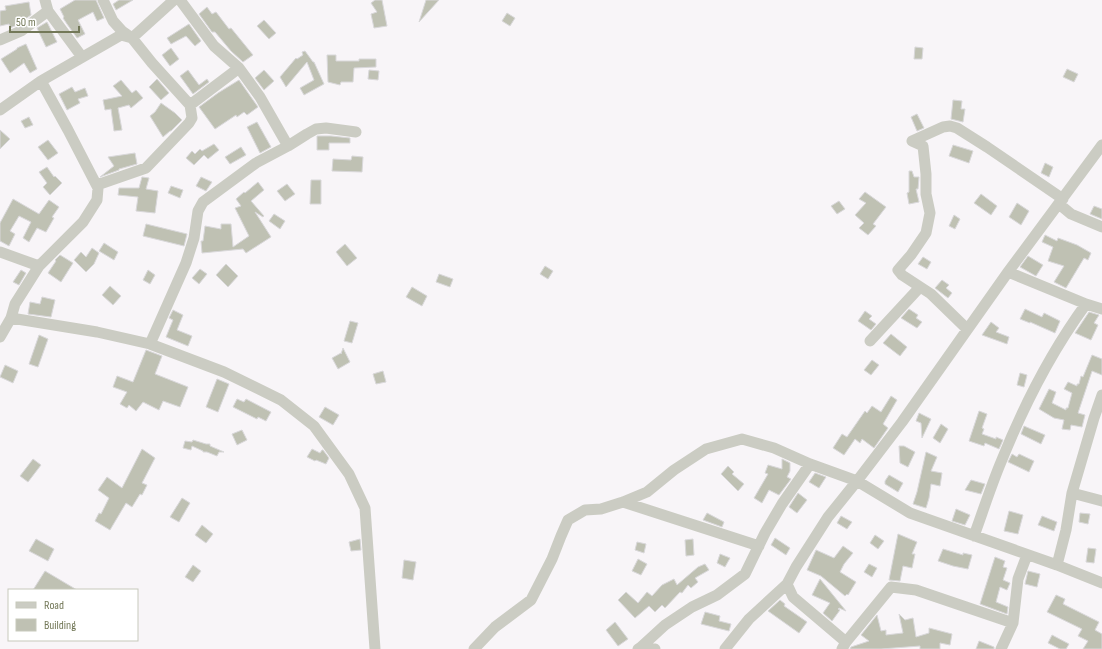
<svg xmlns="http://www.w3.org/2000/svg" width="1102" height="649" font-family="'Sofia Sans Condensed',sans-serif">
<style>
.building{fill:#bfc1b3;stroke:#d9d8da}
.lines{fill:none;stroke-linecap:round;stroke-linejoin:round}
.street{stroke:#cbccc3;stroke-width:11}
</style>
<rect width="100%" height="100%" fill="#f8f5f8"/>
<path class="building" d="M75,0H96L104,18L97,21L93,12L78,20L85,34L77,38L67,24L63,18L64,17L60,9Z
M119,0H133L116,10L113,4Z
M375,0H382L387,26L374,28L371,14L377,12L371,3Z
M426,0H439L419,22Z
M29,2L31,15L17,25L10,28L9,24L0,26V11L6,10L5,6Z
M207,7L212,14L216,12L229,29L231,28L253,55L243,62L231,51L215,32H212L199,14Z
M507,13L515,18L510,26L502,21Z
M264,20L276,33L269,39L257,26Z
M47,22L57,42L46,47L37,28Z
M189,24L201,41L195,46L186,36L171,44L167,38Z
M26,44L37,69L30,73L24,63L10,73L1,59L17,49V48Z
M915,47L923,48L922,59H914Z
M171,48L179,59L170,66L162,55Z
M305,51L313,62H314L324,84L304,95L300,88L314,80L307,62L286,87L280,77L296,58L297,59L303,55L302,52Z
M327,55H336V61H359V59H376V67L354,68L353,82H341L340,85L328,82Z
M1067,69L1078,74L1074,82L1063,77Z
M188,70L199,85L207,79L209,82L193,94L180,76Z
M264,70L274,81L264,90L255,78Z
M369,70L379,71L378,80L368,79Z
M157,79L169,93L161,100L149,87Z
M121,80L132,93L136,90L143,98L131,108L129,105L118,108L122,130L114,131L111,109L105,110L103,100L122,96L113,86Z
M239,80L258,107L247,115L244,112L237,117L236,115L215,129L199,107L218,93Z
M72,87L75,92L85,88L88,96L78,99L80,103L67,110L59,94Z
M953,100L962,101L961,109H965L963,122L951,119Z
M161,103L175,113L182,120L171,131H170L163,137L150,116L155,112Z
M917,114L924,128L917,131L911,117Z
M29,117L33,125L25,128L21,121Z
M257,122L271,147L260,153L247,127Z
M0,130L10,139L0,149Z
M317,136H331L350,138V143H329V150H317Z
M48,140L58,153L48,160L38,147Z
M214,144L219,150L208,159L204,155L194,165L186,158L192,151L195,154L200,149L202,151Z
M953,145L973,151L969,163L949,156Z
M241,147L246,155L230,164L225,157Z
M135,153L137,164L119,169V170L100,177L114,166L108,157Z
M352,156L363,157L362,172L332,171L333,159L351,160Z
M1045,163L1053,167L1049,177L1041,173Z
M47,167L54,177L55,176L62,183L50,195L43,187L47,183L39,172Z
M909,171H912L914,177H919L918,189H916L919,202L909,204L907,193L909,192Z
M142,177L149,178L146,189L158,191L155,213L136,211L138,197L118,195L119,188H139Z
M201,177L212,182L206,191L196,186Z
M311,180H321V204H310Z
M258,182L264,190L251,201L264,216L263,217L255,212L271,237L246,253L243,249L202,253L201,241H203L205,226L221,229V224H231L233,247L249,236L235,208L241,206L236,199L244,192L245,193Z
M287,184L295,194L285,201L277,191Z
M171,186L183,190L180,198L168,193Z
M865,192L886,207L873,224L876,226L868,235L859,228L864,223L855,215L866,203L859,199Z
M981,194L997,206L991,215L974,203Z
M13,199L39,214L49,200L59,207L52,217L54,218L46,232L37,228L29,242L23,238L31,222L19,216L10,231L15,234L9,246L0,241V223Z
M839,201L845,209L837,214L831,206Z
M1017,203L1029,211L1021,225L1009,217Z
M1094,206L1102,209V219L1090,214Z
M274,214L285,221L280,229L269,221Z
M954,215L960,219L955,229L949,226Z
M146,224L187,234L184,246L143,236Z
M1045,235L1057,241L1058,238L1077,245L1091,253L1088,260L1084,258L1066,288L1054,282L1064,266L1048,261L1053,247L1042,242Z
M104,243L118,252L114,260L99,251Z
M345,244L357,258L347,266L336,252Z
M92,248L99,253L94,264L86,272L74,260L81,252L86,257Z
M60,255L73,263L61,282L48,273L56,261L55,260Z
M1028,256L1043,265L1036,276L1020,267Z
M923,257L931,262L927,269L918,264Z
M226,264L238,276L228,287L216,275Z
M545,266L553,271L548,279L540,274Z
M200,269L207,274L199,284L192,278Z
M21,270L26,273L19,285L13,282Z
M148,270L155,275L150,284L143,280Z
M439,274L453,279L450,287L436,282Z
M942,280L949,285L946,288L952,293L948,298L935,288Z
M110,286L121,296L113,305L102,295Z
M412,287L427,296L422,306L406,297Z
M42,297L55,300L51,317L28,314L30,302L40,304Z
M909,309L918,315L916,318L922,322L917,328L901,318Z
M1025,309L1042,317L1044,313L1060,321L1055,333L1030,322V323L1020,319Z
M173,310L183,315L177,330L192,336L188,346L166,337L173,320L169,318Z
M865,311L872,316L869,319L876,324L871,330L858,321Z
M1089,312L1099,315L1094,323L1098,325L1091,340L1075,333Z
M350,321L358,323L352,343L344,341Z
M991,322L999,328L996,332L1009,337L1007,344L982,335Z
M891,334L907,347L900,356L883,343Z
M39,335L48,339L38,367L29,364Z
M343,348L350,362L338,369L332,358L341,353V354Z
M146,350L162,356L155,374L188,387L180,407L163,401L159,410L143,402L136,411L129,405L127,408L120,404L127,392L113,387L117,376L133,382Z
M1092,355L1102,359V375L1092,371L1078,413L1085,415L1082,427L1071,425L1070,430L1062,429L1064,420L1054,418L1039,409L1049,389L1056,392L1052,403L1066,410V408H1068L1072,393L1064,389L1068,382L1077,386V384H1079L1081,376L1083,377Z
M872,360L879,365L871,375L864,370Z
M5,365L18,371L13,383L0,377Z
M383,371L386,382L376,384L373,374Z
M1020,373L1027,375L1024,387L1017,385Z
M217,379L229,384L218,412L206,407Z
M891,396L897,400L883,424L888,428L874,448L862,439L860,443L855,439L844,455L833,448L842,434L847,437L865,411L867,413L872,406L881,412Z
M237,399L244,402L246,399L271,412L266,421L258,417L257,419L233,407Z
M325,407L339,415L333,425L319,417Z
M979,411L987,414L982,428L984,429L982,434L996,439V437L1003,440L999,449L985,443L984,446L969,441Z
M919,413L931,419L922,438L921,423L916,421Z
M941,424L948,429L940,443L933,438Z
M1024,426L1045,435L1041,444L1021,434Z
M242,430L247,440L237,445L232,434Z
M193,440L206,444H210V446L224,452H219L217,456L207,452H203V451L192,446L191,450L183,448L185,441L192,442Z
M899,446H904L915,452L908,467L900,463Z
M142,449L155,458L142,483L147,485L142,495L140,494L132,507L126,503L110,530L95,521L99,513L101,514L109,498L98,490L107,477L122,488Z
M312,449L320,453L322,450H323L329,458L326,464L316,460L315,461L307,457Z
M926,452L937,457L931,471L942,473L940,486L931,484L929,498L926,508L913,504L917,492Z
M1012,454L1017,457L1019,454L1034,461L1029,472L1008,462Z
M33,459L41,465L28,482L20,476Z
M782,459L790,463V471L787,477L791,479L779,495L769,490L762,503L754,498L768,474L765,473L768,465L782,469Z
M728,466L734,472L732,474L744,484L738,491L721,474Z
M815,473L826,477L819,488L809,482Z
M889,475L903,483L898,492L885,484V481Z
M971,480L985,484L981,494L965,490Z
M798,493L807,500L797,513L789,507Z
M182,498L190,503L179,522L170,517Z
M956,509L970,515L965,525L952,521Z
M1009,511L1023,515L1018,534L1004,531Z
M707,513L724,522L722,527L703,520Z
M1080,513L1090,514L1088,524L1079,522Z
M841,516L852,522L847,529L837,523Z
M1042,516L1057,522L1054,531L1038,525Z
M202,525L213,534L206,543L195,535Z
M898,534L917,542L912,554H915L912,568L903,566L900,581L889,580Z
M875,535L884,541L878,549L870,543Z
M775,538L790,548L786,555L771,545Z
M36,539L54,549L48,561L29,551Z
M360,539L361,550L351,551L349,542Z
M693,539L694,555L686,556L685,540Z
M637,542L646,544L644,553L635,550Z
M843,546L853,553L844,564L840,572L856,582L848,595L847,594L845,596L821,576L807,570L816,550L834,558Z
M1088,548L1096,549L1094,563L1086,562Z
M943,549L963,555V553L972,555L968,569L953,566L938,561Z
M720,554L730,558L725,567L717,563Z
M995,557L1005,561L1003,567L1007,568L1003,580L1010,583L1007,590L1000,587L996,602L1008,607L1007,614L980,604Z
M638,559L647,564L641,575L632,571Z
M404,560L416,562L413,580L402,578Z
M705,564L709,570L695,578L698,582L691,588L688,585L682,593L680,592L665,608L662,605L655,612L649,606L635,618L618,600L626,592L638,603L647,592L652,596L662,585L674,579L677,585L698,567Z
M869,564L877,568L872,577L864,572Z
M193,565L201,571L193,582L185,577Z
M45,571L77,590H33Z
M1028,571L1040,574L1037,587L1025,584Z
M820,579L846,611L839,608L838,609L840,610L832,621L823,613L830,603L812,595Z
M1056,595L1065,599L1063,604L1099,622L1095,630L1102,634V649H1083L1088,641L1078,636L1082,629L1047,612Z
M780,600L785,604L784,606L807,622L799,633L768,611Z
M705,612L720,616L719,621L731,624L729,631L701,624Z
M899,614L905,620L913,618L916,637L929,633V628L952,634L950,645L940,643V649H920V646L881,649H850L851,647L869,641L861,635L877,615L881,631L886,630V635L903,633Z
M615,622L628,639L618,646L606,630Z
M1052,635L1069,644L1066,649H1060L1048,643Z
M979,641L994,647V649H976Z"/>
<g class="lines">
<path class="street" d="M45,0L48,11L82,57
M180,0L214,46L239,68L260,97L288,146
M0,40L21,31L48,11
M190,105L239,68
M0,110L41,81L121,35L132,38L174,0
M97,185L146,168L189,123L192,118L190,105L152,63L132,38L122,31L113,21L103,0
M1059,204L1071,214L1102,227
M0,252L39,266L15,304L11,318
M39,266L83,222L97,200L98,188L68,130L41,81
M1008,272L1086,304L1102,309
M967,329L931,294L902,275L898,270L911,255L926,233L930,213L926,194V174L923,146L912,141L943,127L950,126L957,128L987,147L1063,199
M0,337L11,318L97,332L150,344L224,372L281,400L314,426L349,474L365,508L375,649
M870,341L920,287
M150,344L186,263L194,238L198,211L203,202L256,163L288,146L307,134L316,129L326,128L356,132
M1072,493L1102,501
M623,502L759,546
M974,536C983,511 991,486 1001,462C1023,407 1051,352 1086,304
M1057,565L1066,530L1072,493L1094,418L1102,395
M787,584L793,597L846,642L842,649
M846,642L891,587L916,590L1013,623
M641,647L665,625L692,607L717,595L745,574L765,533L782,504L810,464
M474,649L495,627L531,600L552,559L561,536L568,520L585,510L601,509L623,502L647,492L674,470L706,449L742,439L774,448L810,464L857,481L910,513L1057,565L1102,583
M638,649L641,647L655,649
M725,649L749,619L787,584L796,567L828,517L857,481L902,422L1008,272L1102,145
M1001,649L1013,623L1018,579L1027,555"/>
</g>
<rect x="8" y="589" width="130" height="52" fill="#ffffff" stroke="#c7c9bc"/>
<rect x="16" y="602" width="20" height="6" fill="#cbccc3" stroke="#c7c9bc"/>
<text x="44" y="609" font-size="12" fill="#737858">Road</text>
<rect x="16" y="619" width="20" height="12" fill="#bfc1b3" stroke="#c7c9bc"/>
<text x="44" y="629" font-size="12" fill="#737858">Building</text>
<path d="M10 26v6h69v-6" fill="none" stroke="#737858" stroke-width="2"/>
<text x="16" y="26" font-size="12" fill="#737858" stroke="#ffffff" stroke-width="3" paint-order="stroke">50 m</text>
</svg>
